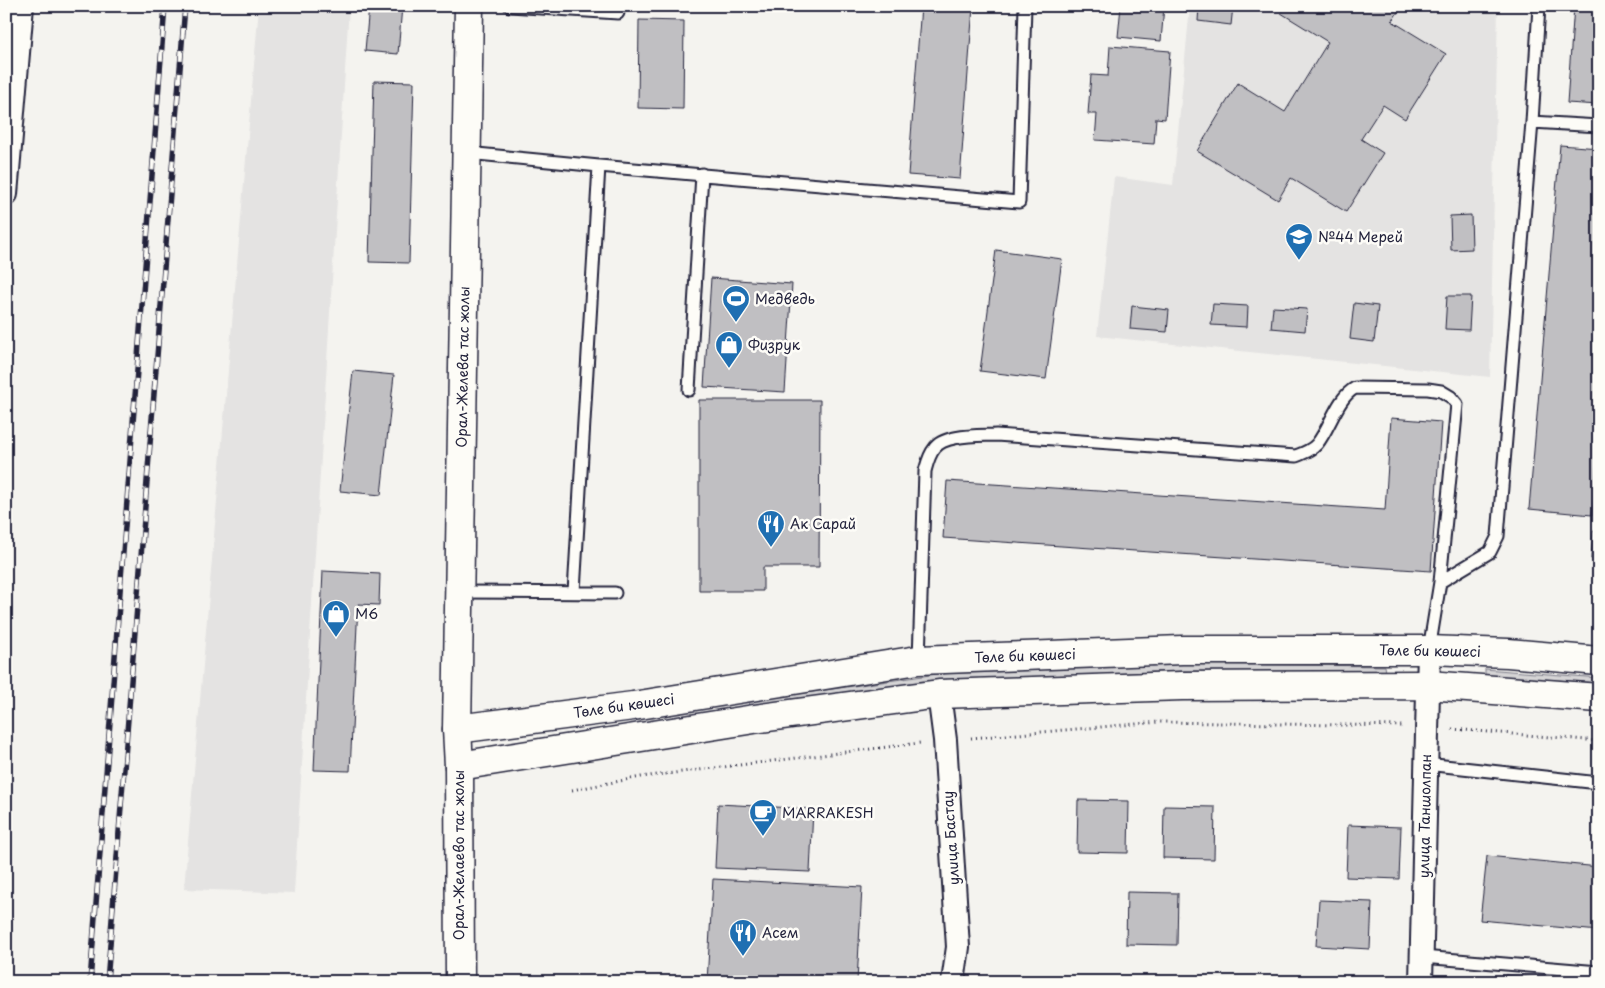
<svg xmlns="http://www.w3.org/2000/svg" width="1605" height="988" font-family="'Playpen Sans',sans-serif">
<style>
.built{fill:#e4e3e2}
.green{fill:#d5d4d5;stroke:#7c7b88}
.building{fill:#c0bfc2;stroke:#22223b}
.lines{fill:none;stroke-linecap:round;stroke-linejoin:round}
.service-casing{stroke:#22223b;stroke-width:15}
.minor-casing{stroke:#22223b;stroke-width:26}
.secondary-casing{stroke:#22223b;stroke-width:31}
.primary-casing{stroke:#22223b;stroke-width:31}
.path{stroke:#22223b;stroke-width:3;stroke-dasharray:1 4;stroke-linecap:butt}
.service{stroke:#fdfcf7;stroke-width:11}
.minor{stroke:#fdfcf7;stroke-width:22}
.secondary{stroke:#fdfcf7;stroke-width:28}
.primary{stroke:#fdfcf7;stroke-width:28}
.rail-casing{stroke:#22223b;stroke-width:5.5}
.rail{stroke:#fdfcf7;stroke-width:4;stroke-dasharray:11;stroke-linecap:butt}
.labels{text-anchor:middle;stroke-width:5;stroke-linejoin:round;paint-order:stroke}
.poi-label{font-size:14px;fill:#22223b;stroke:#fdfcf7;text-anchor:start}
.street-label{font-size:14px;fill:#22223b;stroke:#fdfcf7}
</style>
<rect width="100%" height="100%" fill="#f4f3ef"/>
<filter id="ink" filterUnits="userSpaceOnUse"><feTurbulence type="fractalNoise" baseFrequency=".02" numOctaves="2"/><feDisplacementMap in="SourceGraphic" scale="10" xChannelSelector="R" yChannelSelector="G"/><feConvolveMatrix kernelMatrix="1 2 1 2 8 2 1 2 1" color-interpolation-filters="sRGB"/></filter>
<g filter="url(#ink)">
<path class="built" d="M259,6H349L294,893L184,889Z
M1190,6H1498L1490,377L1097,336L1114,177L1173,185Z"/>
<path class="green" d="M1182,664L1385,666L1386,672L1182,671L939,681L750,707L749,701L937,674Z
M1485,669L1599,678V683L1485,675Z"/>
<path class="building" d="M369,6H402L398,54L365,51Z
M921,6H973L960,179L908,175Z
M1121,6H1164L1161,41L1118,37Z
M1199,6H1233L1231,25L1198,21Z
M1285,6H1402L1392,21L1446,54L1405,119L1383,105L1361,139L1383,153L1346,212L1291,178L1278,200L1197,151L1238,83L1285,112L1328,42L1281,13Z
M1574,6H1599V105L1567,103Z
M639,20L684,21L683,109L638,108Z
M1110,46L1170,51L1165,119L1156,118L1154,144L1095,140L1097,114H1088L1091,75L1108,76Z
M374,81L414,82L409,263L369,262Z
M1560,145L1599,148V437L1592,515L1529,509Z
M1471,215L1472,249L1451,250L1450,216Z
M996,250L1062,259L1046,379L980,371Z
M711,278L792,284L785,392L704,387Z
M1447,296H1471L1469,330L1445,329Z
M1354,303L1378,306L1374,342L1350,339Z
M1213,304L1248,306L1247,327L1211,325Z
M1132,306L1169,310L1167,332L1130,329Z
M1273,307L1307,309L1305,331L1271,328Z
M353,371L394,375L381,495L340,491Z
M699,400H820L819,567H763V591H699Z
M1391,418L1441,422L1431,571L943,538L947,481L1385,510Z
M1593,531L1599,532V559H1591Z
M323,571L380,574L379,605L358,604L350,771L314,770Z
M1078,800L1129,801L1128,853L1077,852Z
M718,804L813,809L810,872L715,868Z
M1164,806L1215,807L1214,859L1163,858Z
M1348,825L1401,827L1399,879L1346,877Z
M1487,856L1599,867V931L1480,920Z
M713,879L862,887L857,982L781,979V982H707Z
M1127,892L1178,893L1177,945L1126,944Z
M1319,900L1372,902L1370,949L1316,946Z
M1506,975L1562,981V982H1506Z"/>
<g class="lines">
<defs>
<path id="service" d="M510,6L618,13V6
M1532,122L1539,6
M467,153L599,166L1019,202L1025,6
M689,390L702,174
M459,592L615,593
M574,592L599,166
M1429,650L1440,582L1490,552L1498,536L1532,122L1599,126
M919,660L925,471C927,464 929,455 934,449C943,434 980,436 996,435L1296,456C1304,453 1312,450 1317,444C1330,428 1337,398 1355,388L1428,389L1441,391L1451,397L1457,404L1440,582
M1426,764L1599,783
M1422,957L1599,972"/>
<path id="minor" d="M6,194L22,6
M939,694L945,740L958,947L953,982
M1421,982L1429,650"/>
<path id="secondary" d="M457,729L633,706L918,660L1182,650H1429L1508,653L1599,661
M459,766L754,719L939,694L1182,686L1428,685L1599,698"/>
<path id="primary" d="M460,982L459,766L457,729L469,6"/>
</defs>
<use href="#service" class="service-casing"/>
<use href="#minor" class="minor-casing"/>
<use href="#secondary" class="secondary-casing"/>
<use href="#primary" class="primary-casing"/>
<path class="path" d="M1452,729L1599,741
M971,738L1159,722L1404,726
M572,790L641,777L920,743"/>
<use href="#service" class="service"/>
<use href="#minor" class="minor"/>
<use href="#secondary" class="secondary"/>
<use href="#primary" class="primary"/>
<defs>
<path id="rail" d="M90,982L165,6
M107,982L185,6"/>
</defs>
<use href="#rail" class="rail-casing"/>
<use href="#rail" class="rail"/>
</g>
</g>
<defs>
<symbol id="school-pin" viewBox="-11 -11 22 30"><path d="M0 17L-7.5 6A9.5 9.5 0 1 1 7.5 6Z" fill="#1f6fb2" stroke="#fdfcf7"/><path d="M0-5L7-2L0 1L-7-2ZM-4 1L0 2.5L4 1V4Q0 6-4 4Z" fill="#fff"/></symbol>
<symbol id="stadium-pin" viewBox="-11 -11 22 30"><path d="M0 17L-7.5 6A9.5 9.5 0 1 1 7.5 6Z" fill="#1f6fb2" stroke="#fdfcf7"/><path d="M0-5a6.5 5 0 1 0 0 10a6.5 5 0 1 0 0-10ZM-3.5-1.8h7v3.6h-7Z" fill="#fff"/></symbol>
<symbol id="shop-pin" viewBox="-11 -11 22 30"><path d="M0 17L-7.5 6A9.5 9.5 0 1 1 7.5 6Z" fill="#1f6fb2" stroke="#fdfcf7"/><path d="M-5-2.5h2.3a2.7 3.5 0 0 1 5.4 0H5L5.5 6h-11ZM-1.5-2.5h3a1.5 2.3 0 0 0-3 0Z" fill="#fff"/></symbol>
<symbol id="restaurant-pin" viewBox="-11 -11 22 30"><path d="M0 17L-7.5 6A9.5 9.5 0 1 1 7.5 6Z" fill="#1f6fb2" stroke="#fdfcf7"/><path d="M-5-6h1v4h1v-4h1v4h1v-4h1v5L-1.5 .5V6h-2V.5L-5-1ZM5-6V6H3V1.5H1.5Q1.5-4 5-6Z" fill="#fff"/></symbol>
<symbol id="cafe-pin" viewBox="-11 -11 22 30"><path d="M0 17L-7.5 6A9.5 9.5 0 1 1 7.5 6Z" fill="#1f6fb2" stroke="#fdfcf7"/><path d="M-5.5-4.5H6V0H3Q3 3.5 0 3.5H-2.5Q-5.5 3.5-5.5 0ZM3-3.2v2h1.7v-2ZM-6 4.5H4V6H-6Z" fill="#fff"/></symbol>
</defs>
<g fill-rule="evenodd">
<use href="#school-pin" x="1283" y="221" width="32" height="43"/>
<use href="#stadium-pin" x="720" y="283" width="32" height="43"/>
<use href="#shop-pin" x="713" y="329" width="32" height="43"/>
<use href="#restaurant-pin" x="755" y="508" width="32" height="43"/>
<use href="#shop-pin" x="320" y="598" width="32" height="43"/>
<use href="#cafe-pin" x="747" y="797" width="32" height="43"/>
<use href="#restaurant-pin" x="727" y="917" width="32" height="43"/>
</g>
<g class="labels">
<g class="poi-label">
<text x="1318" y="242">№44 Мерей</text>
<text x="755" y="304">Медведь</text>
<text x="748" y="350">Физрук</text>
<text x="790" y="529">Ак Сарай</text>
<text x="355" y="619">М6</text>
<text x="782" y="818">MARRAKESH</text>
<text x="762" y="938">Асем</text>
</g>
<g class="street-label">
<text transform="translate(463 367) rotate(-89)" y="5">Орал-Желева тас жолы</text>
<text transform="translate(1430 651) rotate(1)" y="5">Төле би көшесі</text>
<text transform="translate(1025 656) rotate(-2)" y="5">Төле би көшесі</text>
<text transform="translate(624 706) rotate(-8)" y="5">Төле би көшесі</text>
<text transform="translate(1425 816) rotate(-89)" y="5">улица Таншолпан</text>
<text transform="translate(951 838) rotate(-94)" y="5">улица Бастау</text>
<text transform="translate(459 855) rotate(-90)" y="5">Орал-Желаево тас жолы</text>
</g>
</g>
<rect width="1605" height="988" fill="none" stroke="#fdfcf7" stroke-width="25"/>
<rect x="12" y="12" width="1580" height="963" fill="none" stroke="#22223b" stroke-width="2" filter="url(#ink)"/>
</svg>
